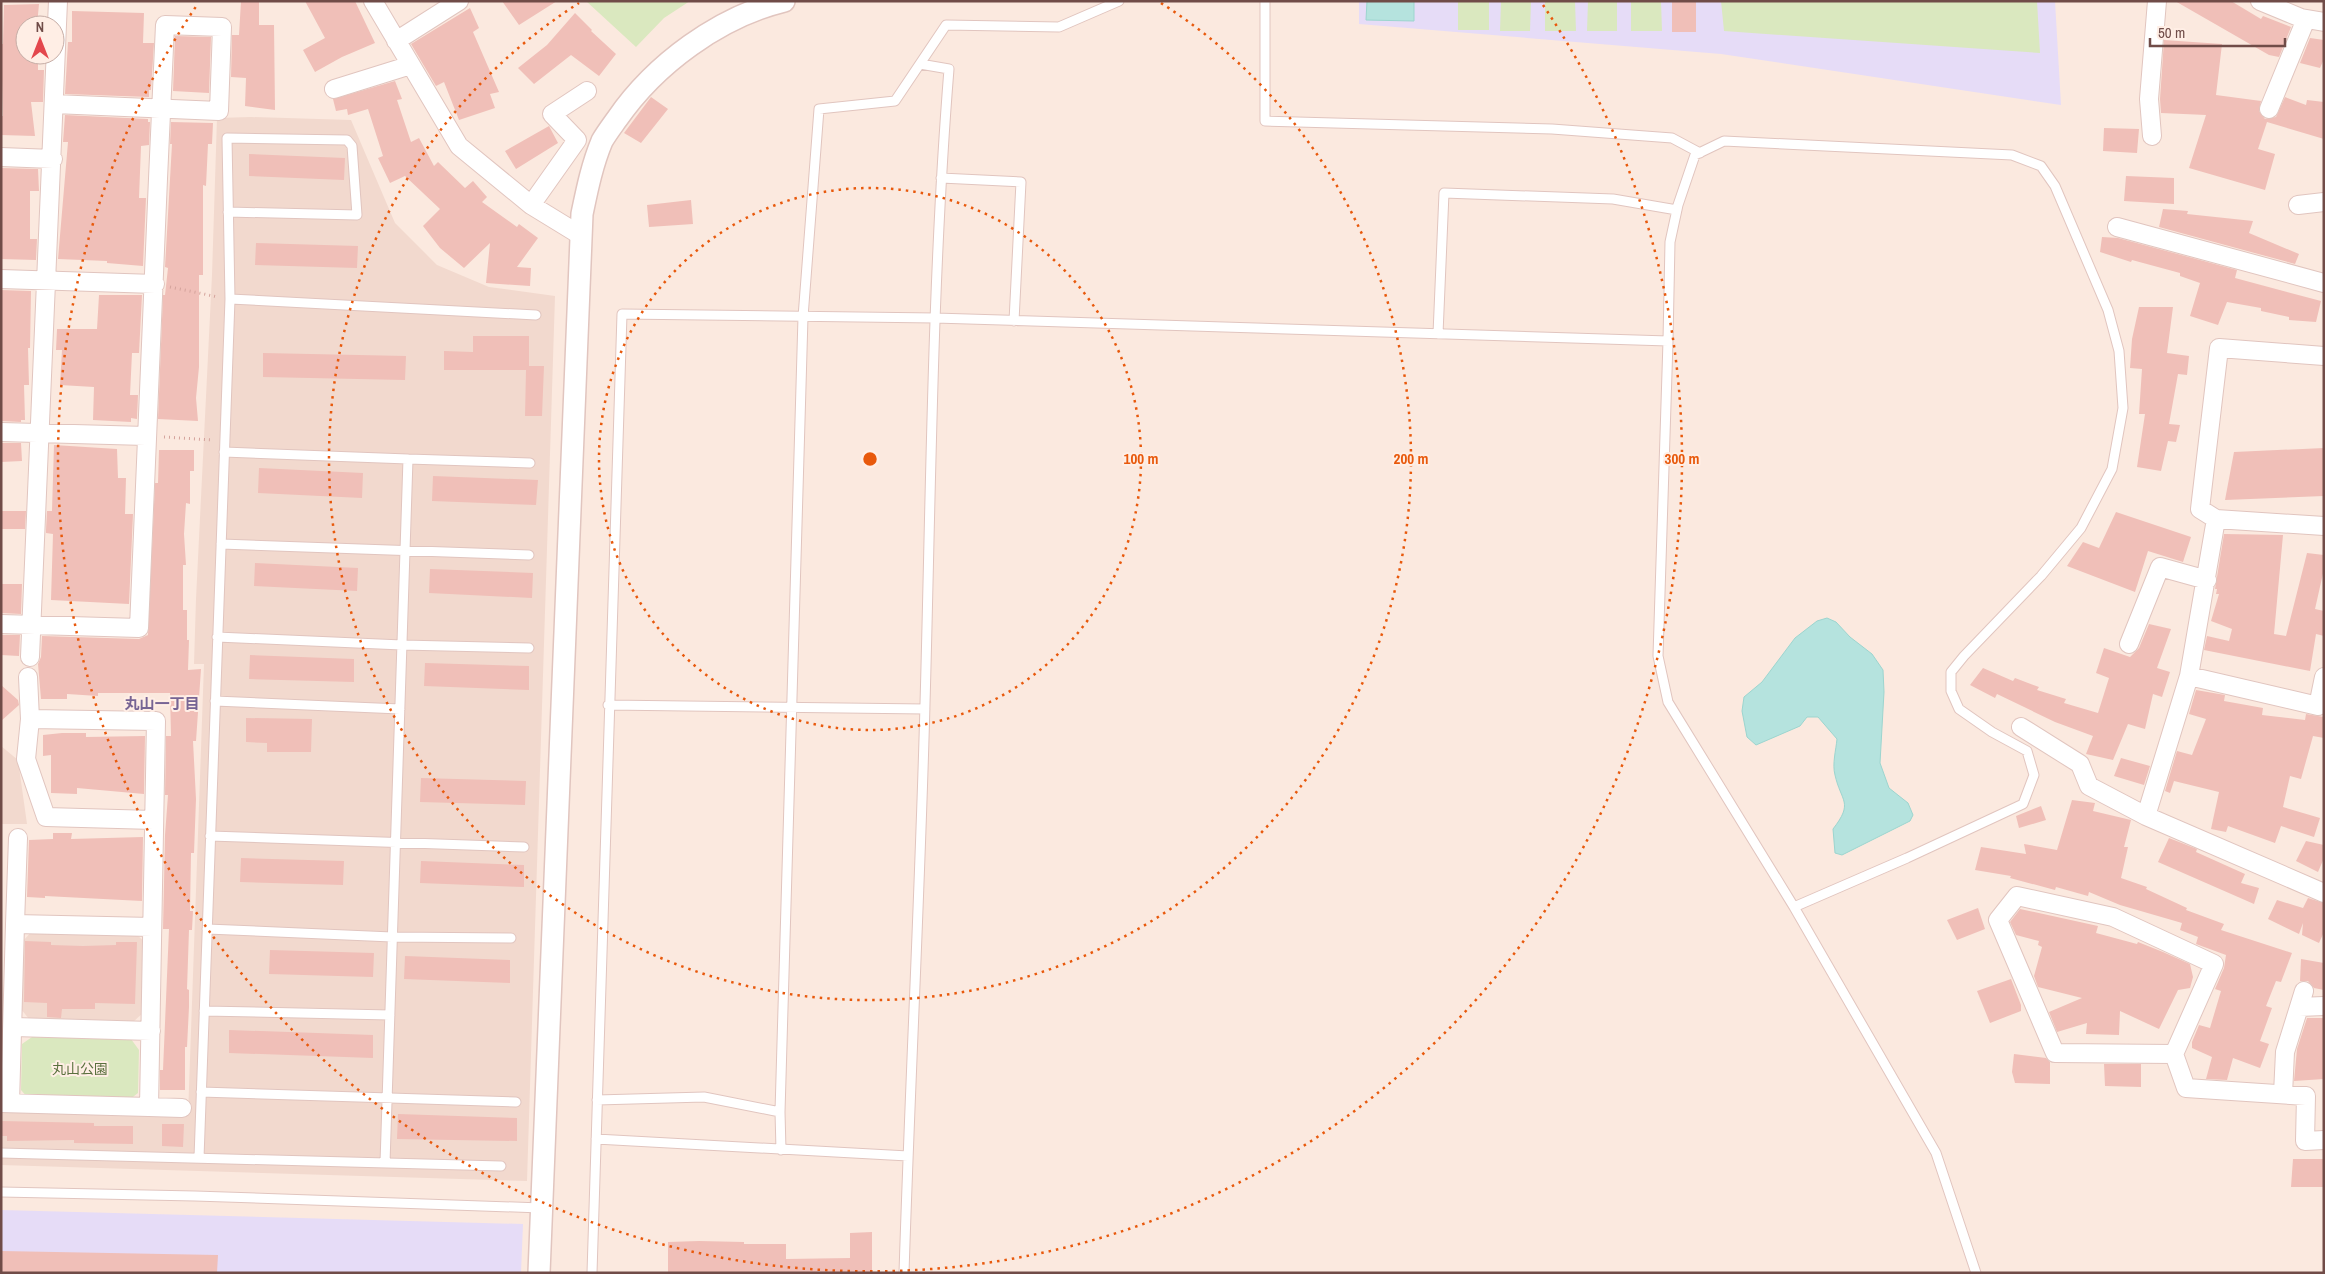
<svg xmlns="http://www.w3.org/2000/svg" width="2325" height="1274" font-family="'Archivo Narrow','Noto Sans JP',sans-serif">
<style>
.residential{fill:#f2d9ce}
.education{fill:#e6dcf7}
.green{fill:#dae8bf}
.water{fill:#b5e3de;stroke:#9cd5cf}
.building{fill:#f0bfb8}
.lines{fill:none;stroke-linecap:round;stroke-linejoin:round}
.service-casing{stroke:#e1c5bf;stroke-width:11}
.minor-casing{stroke:#e1c5bf;stroke-width:20}
.tertiary-casing{stroke:#e1c5bf;stroke-width:24}
.path{stroke:#d4a39c;stroke-width:3;stroke-dasharray:1 4;stroke-linecap:butt}
.service{stroke:#fff;stroke-width:9}
.minor{stroke:#fff;stroke-width:18}
.tertiary{stroke:#fff;stroke-width:21}
.ring{fill:none;stroke:#e8590c;stroke-width:2.5;stroke-dasharray:2.5 5}
.labels{text-anchor:middle;stroke-width:4;stroke-linejoin:round;paint-order:stroke}
.park-label{font-size:14px;fill:#5a703e;stroke:#ffeee5}
.neighbourhood-label{font-size:15px;font-weight:bold;fill:#776494;stroke:#ffeee5}
.centre{fill:#e8590c;stroke:#ffeee5;stroke-width:2.5}
.ring-label{font-size:15px;text-anchor:middle;font-weight:bold;fill:#e8590c;stroke:#ffeee5;stroke-width:4;stroke-linejoin:round;paint-order:stroke}
</style>
<rect width="100%" height="100%" fill="#fbe9df"/>
<path class="residential" d="M251,117L351,120L395,223L437,265L489,287L555,296L527,1181L1,1165V1111L188,1116L204,664H194L196,599L212,275L217,118Z
M1,746L18,760L27,824H1Z
M33,930L137,935L146,943L144,1012L133,1022L29,1019L21,1009L23,941Z"/>
<path class="education" d="M1359,1H2055L2061,105L1721,54L1359,24Z
M1,1210L523,1224L521,1273H1Z"/>
<path class="green" d="M586,1H690L664,18L636,47Z
M1458,1H1489V30H1458Z
M1501,1H1531L1530,31H1500Z
M1545,1H1575L1576,31H1545Z
M1588,1H1617V31H1587Z
M1631,1H1661L1662,31H1631Z
M1721,1H2037L2040,53L1724,31Z
M32,1037L131,1039L139,1050L138,1093L129,1100L28,1098L21,1090L22,1044Z"/>
<path class="water" d="M1367,1H1414V21L1366,20Z
M1827,618L1836,622L1850,637L1872,654L1883,670L1884,692L1880,763L1889,788L1908,803L1913,815L1910,821L1842,855L1835,853L1833,829C1854,802 1841,802 1835,775C1832,764 1836,750 1837,739L1818,717H1807L1800,726L1756,745L1747,737L1742,711L1744,697L1762,682L1795,638L1817,621Z"/>
<path class="building" d="M241,1H259V25H274L275,110L245,106L246,78L231,77L232,35H239Z
M305,1H355L375,43L342,57L315,72L303,50L325,38Z
M502,1H557L519,25Z
M1672,1H1696V32H1672Z
M2175,1H2231L2261,19L2263,16L2291,27L2279,57L2269,55Z
M39,4L37,25H25V55H38V70H44L43,102H31L35,136L1,135V116H3L1,44H3L4,5Z
M470,8L479,28L473,32L499,92L490,94L495,108L459,120L444,82L436,86L411,44Z
M72,11L144,13L143,43H154L151,90H149V97L65,94L68,42H72Z
M575,13L592,30L591,31L616,54L599,76L571,55L534,84L518,68L547,45Z
M175,36L211,37L209,93L173,91Z
M2310,38L2324,40V59L2320,68L2300,63Z
M2164,40L2222,44L2216,95L2261,101L2259,111L2265,119L2276,117L2285,97L2306,105L2307,100L2324,102V139L2267,122L2258,149L2275,154L2265,190L2189,168L2206,115L2161,113L2160,99Z
M395,81L402,99L397,100L411,142L419,138L434,166L438,162L465,188L473,181L487,197L482,202L517,227L519,224L538,238L517,267L531,268L530,286L486,283L490,243L464,268L440,248L423,226L440,209L405,176L390,183L378,158L383,156L368,109L348,115L347,109L336,111L333,99Z
M651,97L668,109L641,143L624,133Z
M65,115L148,119V122H150L149,145L141,146L139,198H146L143,266L107,263V261L58,259L68,142H63Z
M171,122L213,123L212,144H208L206,186L203,185V275H199V367L196,398L198,421L158,419L163,295H165L168,268L165,267L172,144H170Z
M549,126L558,143L516,169L505,151Z
M2104,128L2139,129L2137,153L2103,151Z
M249,154L345,158L344,180L249,176Z
M1,168L38,169L39,191H30V239H37L36,260L1,259Z
M2126,176L2174,178V204L2124,201Z
M691,200L693,224L649,227L647,205Z
M2163,209L2188,211L2187,214L2253,221L2249,233L2299,254L2295,264L2159,227Z
M2102,237L2118,238L2237,270L2235,278L2321,301L2316,322L2289,320V317L2261,311V308L2227,302L2218,325L2190,316L2200,283L2180,276V273L2132,260L2131,262L2100,252Z
M256,243L358,246L357,268L255,265Z
M1,290L31,291L30,348H28L29,385H24L25,420H21V422L1,421Z
M99,295H142L139,353H132L130,395H138L137,419L131,418V422L93,420L94,387L60,385L62,350H56L57,329H97Z
M2139,307H2173L2167,353L2189,356L2187,375L2178,374L2169,424L2180,425L2176,442L2168,441L2161,471L2137,467L2145,414H2139L2142,369L2130,368L2132,339Z
M473,336H529V366H544L542,416H525L526,370H444V351L473,352Z
M263,353L406,356L405,380L263,377Z
M1,443H21L22,461L1,462Z
M54,445L117,449L118,478H126L125,514H133L129,604L51,600L53,534L46,533V530L47,511H52Z
M2324,448V496L2225,500L2234,452Z
M159,450H194V471H190V504L186,503L184,534L186,565H183V610H187V640H189L188,670L201,669L196,741H193L196,799L194,853H191L190,911H193L192,930H189L187,989L189,990V1007L187,1047H185V1090H160V1070H163L169,929H163L165,835L168,795H165L166,736H171L170,693H98V696L67,694V699H41L38,664L41,657L42,636L139,639L148,635L155,483H158Z
M259,468L363,473L362,498L258,493Z
M433,476L538,480L536,505L432,501Z
M1,511H26L25,529H1Z
M2116,512L2191,537L2183,562L2148,551L2135,592L2067,566L2083,542L2099,548Z
M2224,534L2283,535L2274,634L2286,636L2307,553L2324,555V569L2315,609L2324,611V636L2316,634L2310,671L2204,650L2207,636L2229,641L2232,629L2211,621L2219,594H2216L2217,589H2215Z
M255,563L358,568L357,591L254,586Z
M430,569L533,573L532,598L429,593Z
M1,584H22L21,614L1,613Z
M2149,624L2171,629L2157,668L2170,672L2162,697L2153,694L2145,729L2128,724L2113,760L2086,754L2093,736L2055,722L1997,694L1995,698L1970,685L1983,668L2013,681L2015,678L2039,687L2037,690L2066,699L2064,703L2098,713L2109,678L2096,673L2104,648L2130,657L2139,648Z
M1,635H20L19,656L1,655Z
M250,655L354,659V682L249,679Z
M425,663L529,666V690L424,686Z
M1,685L18,700L19,705L1,721Z
M2196,690L2225,695L2224,701L2263,708L2262,715L2305,720L2306,714L2324,717V738L2313,736L2301,779L2290,776L2283,807L2320,818L2314,837L2281,826L2275,843L2228,826L2226,832L2211,829L2219,792L2174,781L2170,793L2165,791L2177,751L2192,755L2206,719L2189,714Z
M246,718L312,719L311,752H267V743L246,742Z
M62,733H86V737L145,736L144,794L77,788V794L51,793V755L43,756V735Z
M2121,758L2150,766L2144,785L2114,776Z
M421,778L526,781L525,805L420,802Z
M2072,800L2095,803L2093,811L2131,820L2124,847H2128L2121,878L2147,887L2146,889L2187,908L2186,910L2224,924L2221,930L2292,953L2281,982L2276,981L2266,1006L2272,1008L2260,1041L2269,1044L2260,1068L2233,1058L2227,1080L2206,1079L2212,1057L2192,1048V1042L2199,1025L2210,1028L2221,991L2215,989L2224,968L2226,955L2196,944L2198,937L2180,930L2182,923L2120,905L2089,892L2088,896L2056,887L2055,890L2010,878L2011,876L1975,870L1981,847L2026,854L2024,844L2057,850Z
M2041,806L2046,820L2019,828L2016,816Z
M53,833H72L71,839L143,837L142,901L45,896V898L27,897L29,840L53,839Z
M2169,838L2197,849L2196,852L2245,874L2241,883L2259,888L2254,904L2158,862Z
M2306,841L2324,845V858L2318,872L2296,861Z
M241,858L344,861L343,885L240,882Z
M421,861L524,865V887L420,883Z
M2308,898L2324,903V932L2319,943L2302,935L2303,923L2299,934L2268,919L2277,900L2303,908Z
M1978,908L1985,929L1957,940L1947,920Z
M2020,909L2098,926L2096,933L2137,944L2138,942L2163,952L2190,964L2193,977L2190,988L2178,990L2159,1029L2120,1011L2119,1035L2086,1034L2087,1023L2057,1032L2049,1012L2082,998L2038,987L2034,976L2042,947L2038,945L2039,941L2016,935L2010,922Z
M25,941L51,942V945L83,946L116,945V942H137L135,1004L95,1003V1009H62L61,1018L47,1017V1003L24,1002Z
M270,950L374,953L373,977L269,974Z
M405,956L510,960V983L404,979Z
M2301,959L2324,963V990L2314,988L2308,981H2300Z
M2011,979L2021,1005V1011L1990,1023L1977,991Z
M2307,1018H2324V1079L2294,1081L2297,1049Z
M229,1030L373,1035V1058L229,1053Z
M2014,1054L2046,1058L2050,1062V1084L2015,1083L2012,1072Z
M2104,1064H2141V1087L2105,1086Z
M398,1114L517,1118V1141L397,1139Z
M1,1121L94,1123V1126H133V1144L74,1143V1140L7,1141V1136H1Z
M162,1124H184L183,1147L162,1146Z
M2293,1159H2324V1187H2291Z
M872,1232V1273H668V1242L699,1241L744,1242V1244H786V1259L850,1258V1233Z
M1,1251L218,1255L217,1273H1Z"/>
<g class="lines">
<defs>
<path id="service" d="M1265,1V121L1552,129L1672,138L1700,153
M941,178L1021,182L1014,321
M230,299L536,315
M1438,334L1444,193L1613,199L1677,210
M1668,341L1670,242L1678,205L1695,155L1724,141L2012,155L2041,166L2055,186L2108,310L2119,351L2123,408L2112,469L2081,528L2041,576L1964,656L1951,672V691L1959,709L1992,732L2027,751L2034,775L2023,804L1907,858L1794,907
M224,452L408,459L385,1163
M408,459L530,463
M221,544L529,555
M217,637L402,645L529,648
M215,701L400,709
M608,705L925,709
M210,836L524,847
M207,929L392,937L511,938
M204,1011L390,1015
M201,1092L516,1102
M597,1100L704,1097L780,1112L781,1150
M780,1112L803,317L819,109L895,101L946,25L1059,27L1119,1
M596,1139L908,1156
M1,1153L501,1166
M199,1158L230,299L227,138L347,140L352,146L357,215L228,212
M1,1192L195,1196L541,1208
M592,1273L622,314L935,318L1668,341L1658,656L1668,702L1794,907L1936,1153L1976,1273
M904,1273C910,1083 920,894 925,704C931,492 932,280 949,69L920,64"/>
<path id="minor" d="M373,1L459,146L531,205L580,235
M2260,1L2301,18L2324,22
M396,41L459,1
M334,89L411,65
M2269,109L2306,19
M2152,136L2149,99L2157,1
M1,157L53,159
M531,205L577,140L552,114L587,91
M2298,205L2324,202
M2117,227L2324,283
M1,279L155,284
M2324,356L2219,348L2200,509L2216,519L2324,526
M1,432L146,436
M2216,519L2189,676L2146,816L2324,893
M1,624L139,628C146,427 156,226 165,25L222,27L219,111L54,104
M2129,644L2160,567L2207,580
M30,657L58,1
M2189,676L2318,706L2324,677
M28,677L30,719
M2021,727L2080,764L2089,786L2146,816
M15,924L18,838
M2299,1007L2324,1006
M14,1027L151,1031
M2174,1054L2055,1053L1998,920L2017,896L2113,917L2214,964L2174,1054L2186,1088L2306,1096L2305,1141L2324,1140
M2283,1094L2285,1052L2304,991
M1,1103L149,1107L156,721L30,719L26,759L46,817L154,820
M10,1103L15,924L152,927
M149,1107L182,1108"/>
<path id="tertiary" d="M539,1273L582,214C587,190 592,165 602,141C606,134 612,126 617,119C655,64 719,17 784,1"/>
</defs>
<use href="#service" class="service-casing"/>
<use href="#minor" class="minor-casing"/>
<use href="#tertiary" class="tertiary-casing"/>
<path class="path" d="M170,287L218,297
M164,437L213,440"/>
<use href="#service" class="service"/>
<use href="#minor" class="minor"/>
<use href="#tertiary" class="tertiary"/>
</g>
<g class="ring">
<circle cx="870" cy="459" r="271"/>
<path d="M1161 3A541 541 0 1 1 579 3"/>
<path d="M1543 5A812 812 0 1 1 197 5"/>
</g>
<g class="labels">
<g class="park-label">
<text x="80" y="1074">丸山公園</text>
</g>
<g class="neighbourhood-label">
<text x="162" y="709">丸山一丁目</text>
</g>
</g>
<circle cx="870" cy="459" r="8" class="centre"/>
<g class="ring-label">
<text x="1141" y="464">100 m</text>
<text x="1411" y="464">200 m</text>
<text x="1682" y="464">300 m</text>
</g>
<rect width="2325" height="1274" fill="none" stroke="#704c48" stroke-width="5"/>
<g transform="translate(40 40)"><circle r="24" fill="#ffeee5" stroke="#c6ada6"/>
<path d="M0-4L9 19L0 12L-9 19Z" fill="#e3474d"/>
<text y="-8" font-size="14" font-weight="bold" text-anchor="middle" fill="#704c48">N</text>
</g>
<path d="M2150 38v8h135v-8" fill="none" stroke="#704c48" stroke-width="2.5"/>
<text x="2158" y="38" font-size="15" fill="#704c48" stroke="#ffeee5" stroke-width="4" paint-order="stroke">50 m</text>
</svg>
